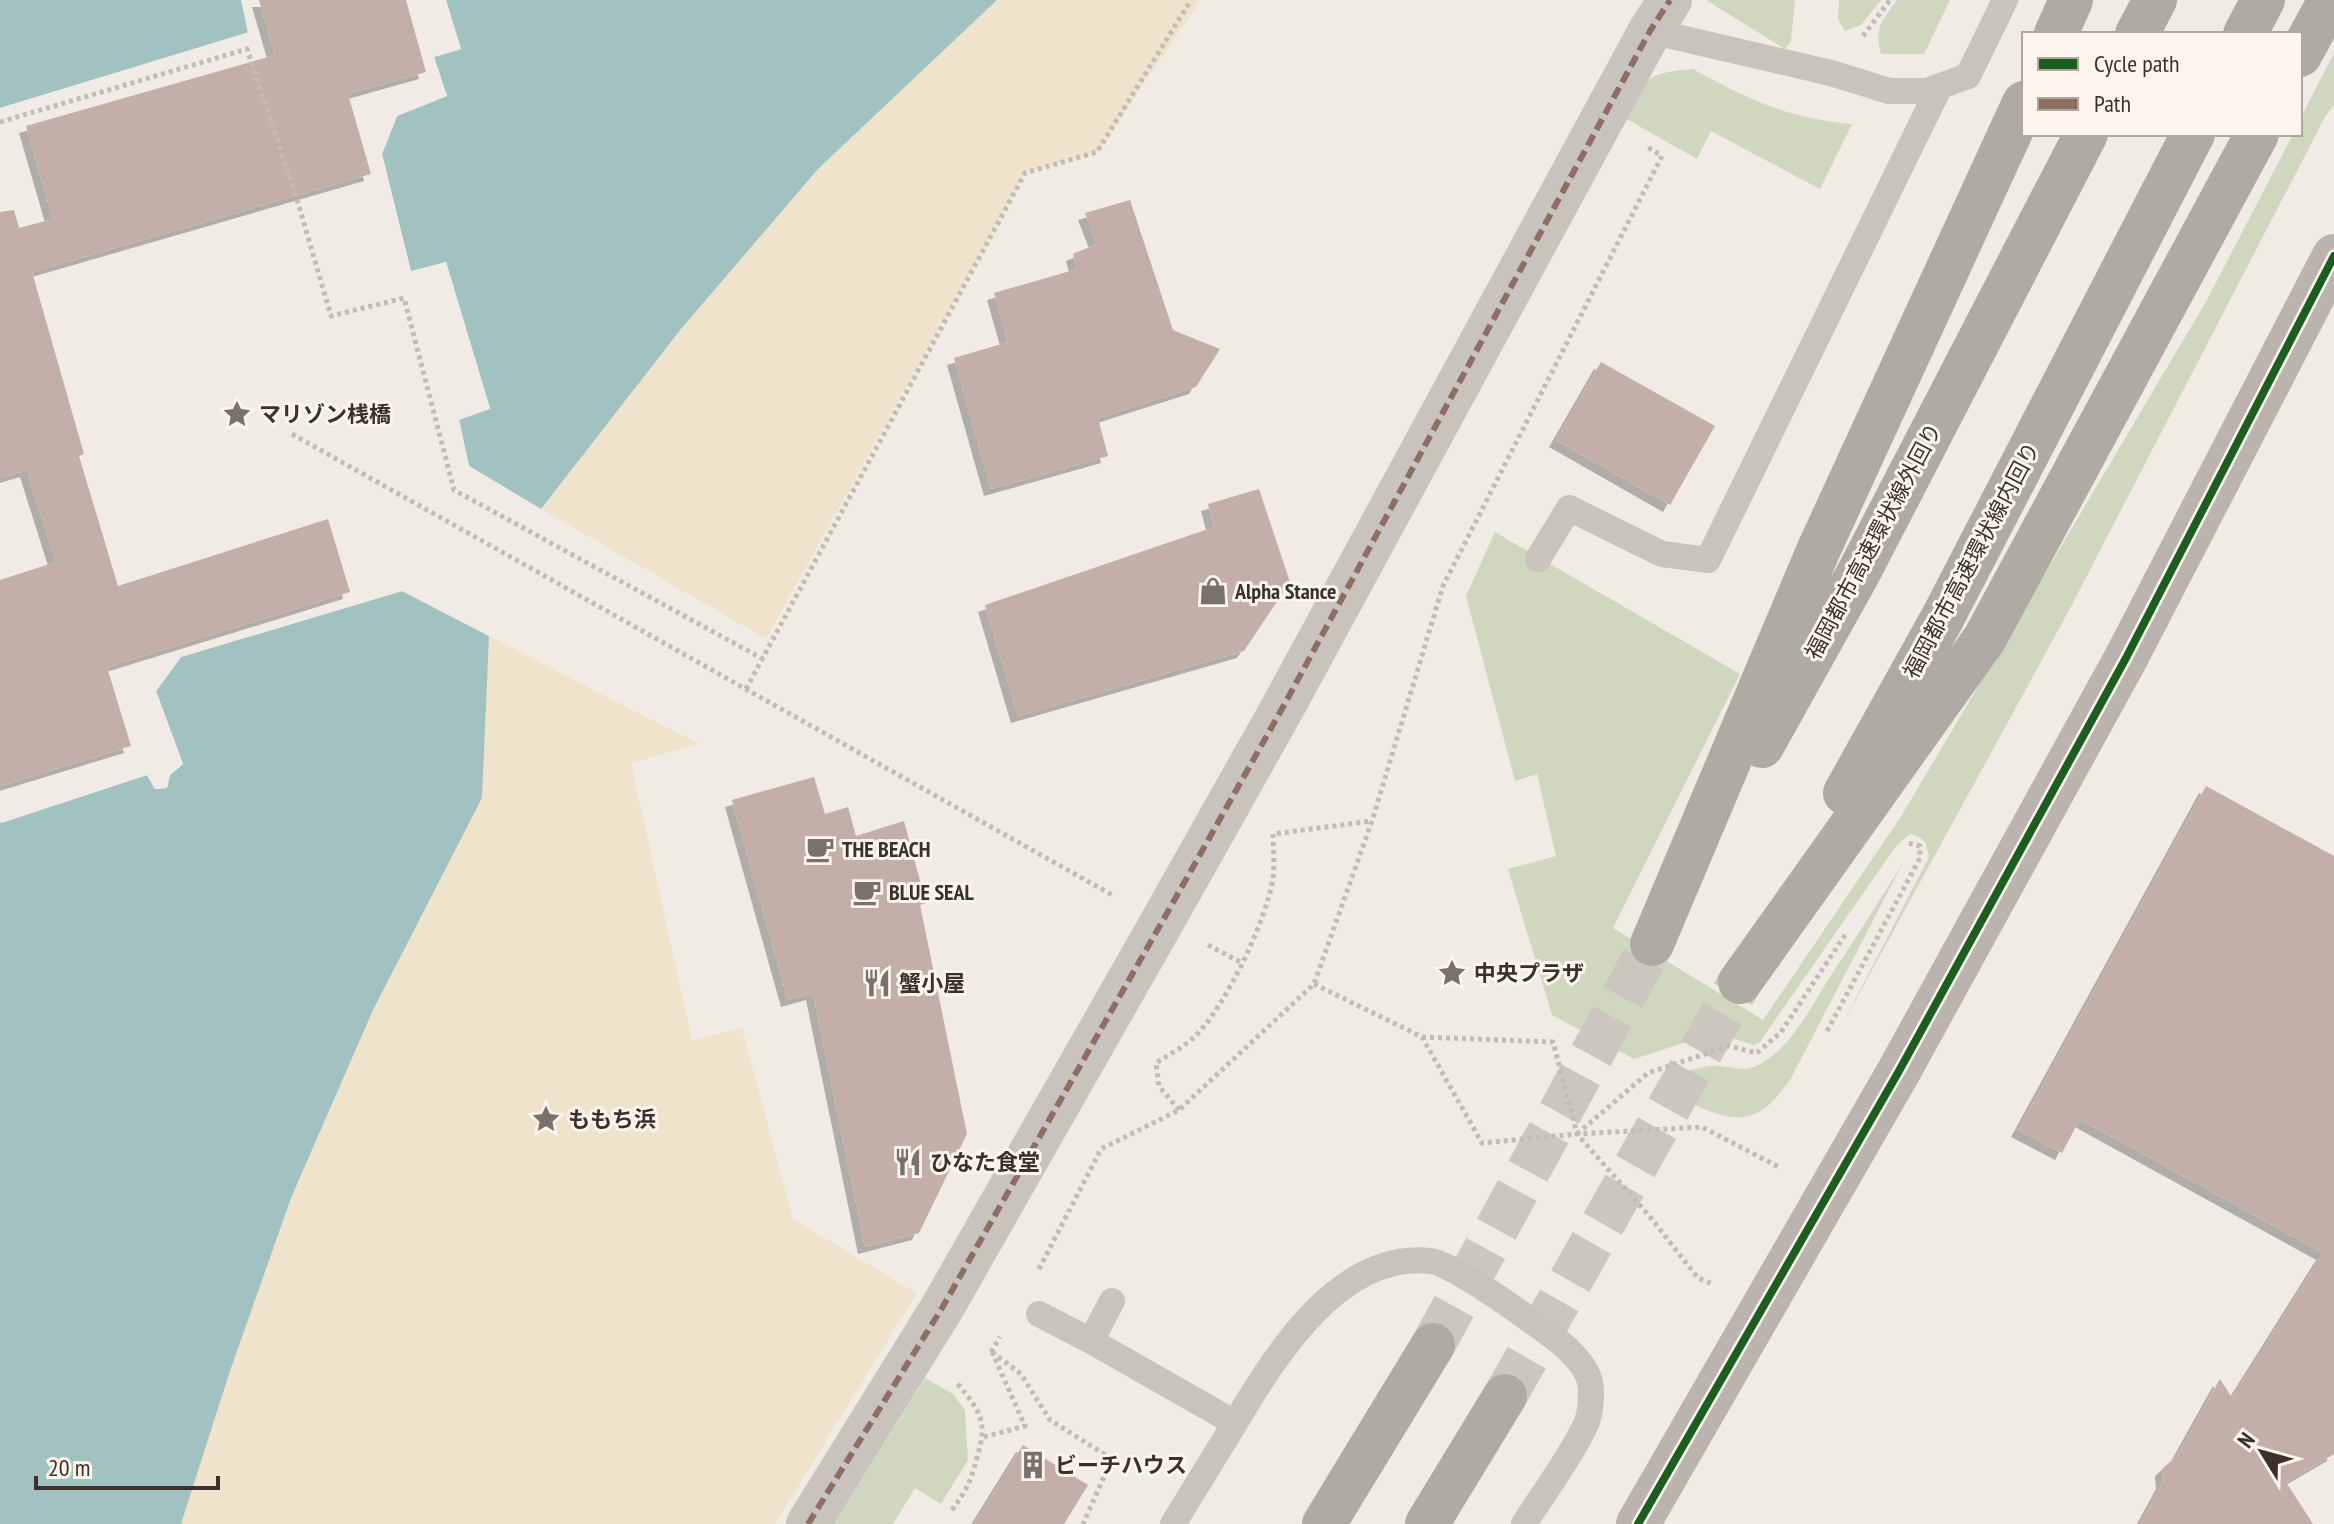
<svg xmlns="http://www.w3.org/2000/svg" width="2334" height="1524" font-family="'PT Sans Narrow','Noto Sans JP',sans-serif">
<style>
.green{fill:#d1d6bf}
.sand{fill:#efe3cc}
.water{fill:#a1c2c1}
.pier{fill:#f0ebe5}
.building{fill:#c3afa7;filter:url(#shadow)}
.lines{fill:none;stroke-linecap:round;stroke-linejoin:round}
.highway-tunnel{stroke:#ccc6c0;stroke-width:44;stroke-dasharray:44 22;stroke-linecap:butt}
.path{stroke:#c2bbb6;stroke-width:5;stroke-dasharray:4 4;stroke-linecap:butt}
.lane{stroke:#c9c3be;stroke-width:26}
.street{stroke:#c9c3be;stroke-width:44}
.secondary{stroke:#bab3ae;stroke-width:44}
.highway{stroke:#afaaa4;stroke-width:44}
.quiet{stroke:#8d6e63;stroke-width:6;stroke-dasharray:12 6;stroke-linecap:butt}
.cycleway-casing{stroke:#fbf5ee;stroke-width:13}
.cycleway{stroke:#1b5e20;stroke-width:8}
.labels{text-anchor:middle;stroke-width:6;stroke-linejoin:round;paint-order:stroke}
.poi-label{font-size:22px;font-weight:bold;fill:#3b302b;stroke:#fbf5ee;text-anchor:start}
.street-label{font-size:22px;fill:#3b302b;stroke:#fbf5ee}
</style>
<defs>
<filter id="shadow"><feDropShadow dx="-7" dy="7" stdDeviation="0" flood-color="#0004"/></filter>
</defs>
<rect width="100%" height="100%" fill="#f0ebe5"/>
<path class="green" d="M1706,0H1795L1791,41L1785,49Z
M1839,0H1881L1861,25L1845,31L1838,19Z
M1897,0H1950L1924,54H1881C1874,27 1882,21 1897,0Z
M2334,53V105L2325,117L2066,616L1843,1023L1929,857C1926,843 1925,837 1910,834L1896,846L1759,1043L1754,1045L1714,1033L1634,1059L1552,1015L1508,869L1556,856L1537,774L1515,781L1466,596L1495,532L1740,674L1613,928L1763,1020L1902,815L2207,300L2293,134H2300V119Z
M1693,69C1749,100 1787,118 1852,124L1820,189L1711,131L1697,159L1623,117C1645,78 1646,73 1693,69Z
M1903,863L1790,1080C1783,1089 1775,1101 1765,1108C1730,1134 1688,1099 1656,1082C1673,1076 1690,1069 1709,1066C1730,1064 1743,1075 1762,1063C1793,1045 1811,1006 1830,977C1855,939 1879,901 1903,863Z
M925,1378L953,1394L965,1410L968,1460L941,1504L915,1488L893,1524H834Z"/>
<path class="sand" d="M997,0H1201L1097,152L1025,173L766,639L541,509L681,329L818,169Z
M489,636L699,744L631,763L692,1040L742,1028L793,1219L917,1293L775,1524H181L230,1371L291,1198L373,1010L482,798Z"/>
<path class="water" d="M0,0H241L249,32L0,108Z
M446,0H997L818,169L681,329L541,509L469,466L459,420L490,408L446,262L411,272L382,154L397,116L447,96L434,57L461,49Z
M402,591L489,636L482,798L373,1010L291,1198L230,1371L181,1524H0V821L1,823L147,775L155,789L167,788L170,775L183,764L156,691L181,657Z"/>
<path class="pier" d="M241,0H245L253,32L250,36L0,112V108L248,33Z
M442,0H446L461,49L434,57L447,96L397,116L382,154L411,271L446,262L490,409L459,420L469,466L544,511L542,512L466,468L455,419L485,406L444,267L412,276L407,274L378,155L394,113L442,94L430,56L456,47Z
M401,587L491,632L493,638L402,591L181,657L156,691L183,764L170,775L167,788L155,789L147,775L1,823L0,817L3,818L146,771L150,772L157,785L164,784L166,772L178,763L152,690L179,654Z"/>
<path class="building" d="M259,0H406L426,72L348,94L371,174L32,272L84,454L79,456L118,586L328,519L350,592L107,667L131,746L0,786V580L56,562L27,470L0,478V212L14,210L19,228L53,219L26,126L275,55Z
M1130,200L1173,330L1220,349L1196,387L1098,418L1108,456L991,489L954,358L1008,342L994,293L1077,269L1073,254L1097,244L1085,213Z
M1601,362L1715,426L1670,505L1556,440Z
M1259,489L1290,582L1244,651L1018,716L985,605L1214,527L1208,504Z
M814,777L825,814L848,807L856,836L904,821L926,903L920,905L967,1134L919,1233L865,1247L813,993L788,1000L732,800Z
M2206,786L2334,856V1454L2286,1482L2313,1524H2140L2163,1482L2162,1469L2177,1456L2220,1379L2232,1398L2323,1253L2080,1119L2062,1153L2018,1130Z
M1023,1445L1088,1485L1064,1524H974Z"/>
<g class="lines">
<path class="highway-tunnel" d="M1433,1345L1652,944
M1505,1396L1740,982"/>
<path class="path" d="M1863,36L1890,0
M0,122L247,49L296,196L331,316L404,298L454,490L763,659
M292,434L1114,896
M746,689L1025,173L1097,152L1191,0
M1208,945L1242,963
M1314,984L1422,1037L1482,1143L1577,1134L1702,1127L1779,1167
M1827,1031L1920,858V846L1908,843L1906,845
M1422,1037L1553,1042L1577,1134L1651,1218L1698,1278L1713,1284
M1179,1110L1159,1086L1156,1063C1168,1055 1182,1048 1192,1039C1224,1011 1267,919 1273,878C1275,864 1273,848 1273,834L1372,821
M1577,1134L1648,1073L1729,1046L1757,1053L1781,1032L1847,932
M1039,1269L1101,1149L1179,1110L1314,984L1372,821L1443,586L1662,156L1647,147
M991,1352L1000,1337
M992,1352L1021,1374L1050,1420L1112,1459L1083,1524
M984,1437L1025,1426L992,1352
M952,1510C967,1489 970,1483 977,1458C988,1421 981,1412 957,1383"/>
<path class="lane" d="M1650,31L1831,73L1889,91H1927L1968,76L2005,0
M1538,559L1569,508L1662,554L1708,560L1940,86
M1112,1301L1091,1341L1235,1423C1275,1356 1339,1251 1430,1261C1450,1263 1511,1306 1530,1320C1551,1335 1591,1361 1591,1390C1591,1401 1590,1417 1585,1426C1569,1460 1544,1492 1524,1524
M1039,1314L1091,1341
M1173,1524L1235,1423"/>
<path class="street" d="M808,1524L942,1308L1162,922L1283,707L1650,31L1670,0"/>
<path class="secondary" d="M1638,1524L1899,1071L2126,658L2334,256"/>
<path class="highway" d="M2056,34L2071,0
M2137,34L2155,0
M2245,34L2263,0
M2300,55L2330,0
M1762,746L1859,572L2086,134
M1845,793L1943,617L2193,134
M1652,944L1818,551L2024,103
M1740,982L1985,638L2257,134
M1324,1524L1433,1345
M1427,1524L1505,1396"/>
<path class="quiet" d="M808,1524L942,1308L1162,922L1283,707L1650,31L1670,0"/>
<defs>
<path id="cycleway" d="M1638,1524L1899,1071L2126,658L2334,256"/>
</defs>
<use href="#cycleway" class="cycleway-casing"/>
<use href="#cycleway" class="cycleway"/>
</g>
<defs>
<symbol id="sight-bare" viewBox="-9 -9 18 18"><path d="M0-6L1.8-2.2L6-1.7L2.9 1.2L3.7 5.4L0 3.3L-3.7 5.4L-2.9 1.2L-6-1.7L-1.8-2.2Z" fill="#7a716c" stroke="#fbf5ee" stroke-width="2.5" paint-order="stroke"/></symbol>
<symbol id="shop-bare" viewBox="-9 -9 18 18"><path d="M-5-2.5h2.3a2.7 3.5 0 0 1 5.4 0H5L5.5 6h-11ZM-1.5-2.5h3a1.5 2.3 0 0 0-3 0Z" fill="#7a716c" stroke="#fbf5ee" stroke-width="2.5" paint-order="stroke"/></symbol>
<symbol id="cafe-bare" viewBox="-9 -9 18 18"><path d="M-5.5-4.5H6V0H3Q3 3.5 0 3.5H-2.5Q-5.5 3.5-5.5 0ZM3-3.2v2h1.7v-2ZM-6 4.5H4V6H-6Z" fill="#7a716c" stroke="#fbf5ee" stroke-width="2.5" paint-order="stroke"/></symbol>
<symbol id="restaurant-bare" viewBox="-9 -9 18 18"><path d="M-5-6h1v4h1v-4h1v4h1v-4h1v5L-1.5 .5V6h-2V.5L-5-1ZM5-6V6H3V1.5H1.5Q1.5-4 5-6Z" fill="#7a716c" stroke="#fbf5ee" stroke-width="2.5" paint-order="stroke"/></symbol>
<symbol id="building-bare" viewBox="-9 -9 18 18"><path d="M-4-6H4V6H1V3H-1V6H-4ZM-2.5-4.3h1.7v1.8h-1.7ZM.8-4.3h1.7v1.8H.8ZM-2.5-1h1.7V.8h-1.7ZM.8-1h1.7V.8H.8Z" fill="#7a716c" stroke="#fbf5ee" stroke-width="2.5" paint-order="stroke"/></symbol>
</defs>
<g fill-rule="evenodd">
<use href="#sight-bare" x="217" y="394" width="40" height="40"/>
<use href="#shop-bare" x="1193" y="571" width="40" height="40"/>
<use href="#cafe-bare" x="800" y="829" width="40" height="40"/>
<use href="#cafe-bare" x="847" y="872" width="40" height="40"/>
<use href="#sight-bare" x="1432" y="953" width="40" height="40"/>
<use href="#restaurant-bare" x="857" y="963" width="40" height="40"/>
<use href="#sight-bare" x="526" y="1099" width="40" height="40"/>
<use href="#restaurant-bare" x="888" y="1142" width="40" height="40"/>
<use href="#building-bare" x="1013" y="1445" width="40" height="40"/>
</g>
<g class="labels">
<g class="poi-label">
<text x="259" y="422">マリゾン桟橋</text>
<text x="1235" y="599">Alpha Stance</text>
<text x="842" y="857">THE BEACH</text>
<text x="889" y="900">BLUE SEAL</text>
<text x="1474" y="981">中央プラザ</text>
<text x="899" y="991">蟹小屋</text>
<text x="568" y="1127">ももち浜</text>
<text x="930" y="1170">ひなた食堂</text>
<text x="1055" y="1473">ビーチハウス</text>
</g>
<g class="street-label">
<text transform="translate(1873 541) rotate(-62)" y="8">福岡都市高速環状線外回り</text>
<text transform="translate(1971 560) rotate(-62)" y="8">福岡都市高速環状線内回り</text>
</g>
</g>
<rect x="2022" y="32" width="280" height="104" fill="#fbf5ee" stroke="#aea6a0" stroke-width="2"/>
<rect x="2038" y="58" width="40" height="12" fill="#1b5e20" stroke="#aea6a0" stroke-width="2"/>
<text x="2094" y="72" font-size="24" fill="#3b302b">Cycle path</text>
<rect x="2038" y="98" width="40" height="12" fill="#8d6e63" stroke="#aea6a0" stroke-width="2"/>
<text x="2094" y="112" font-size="24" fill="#3b302b">Path</text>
<g transform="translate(2262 1452) rotate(307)" stroke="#fbf5ee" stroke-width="6" paint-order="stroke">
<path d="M0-6L14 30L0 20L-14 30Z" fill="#3b302b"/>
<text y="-12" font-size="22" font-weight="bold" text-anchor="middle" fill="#3b302b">N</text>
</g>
<path d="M36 1476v12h182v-12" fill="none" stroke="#3b302b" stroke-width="4"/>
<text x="48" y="1476" font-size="24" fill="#3b302b" stroke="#fbf5ee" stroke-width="6" paint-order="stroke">20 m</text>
</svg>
